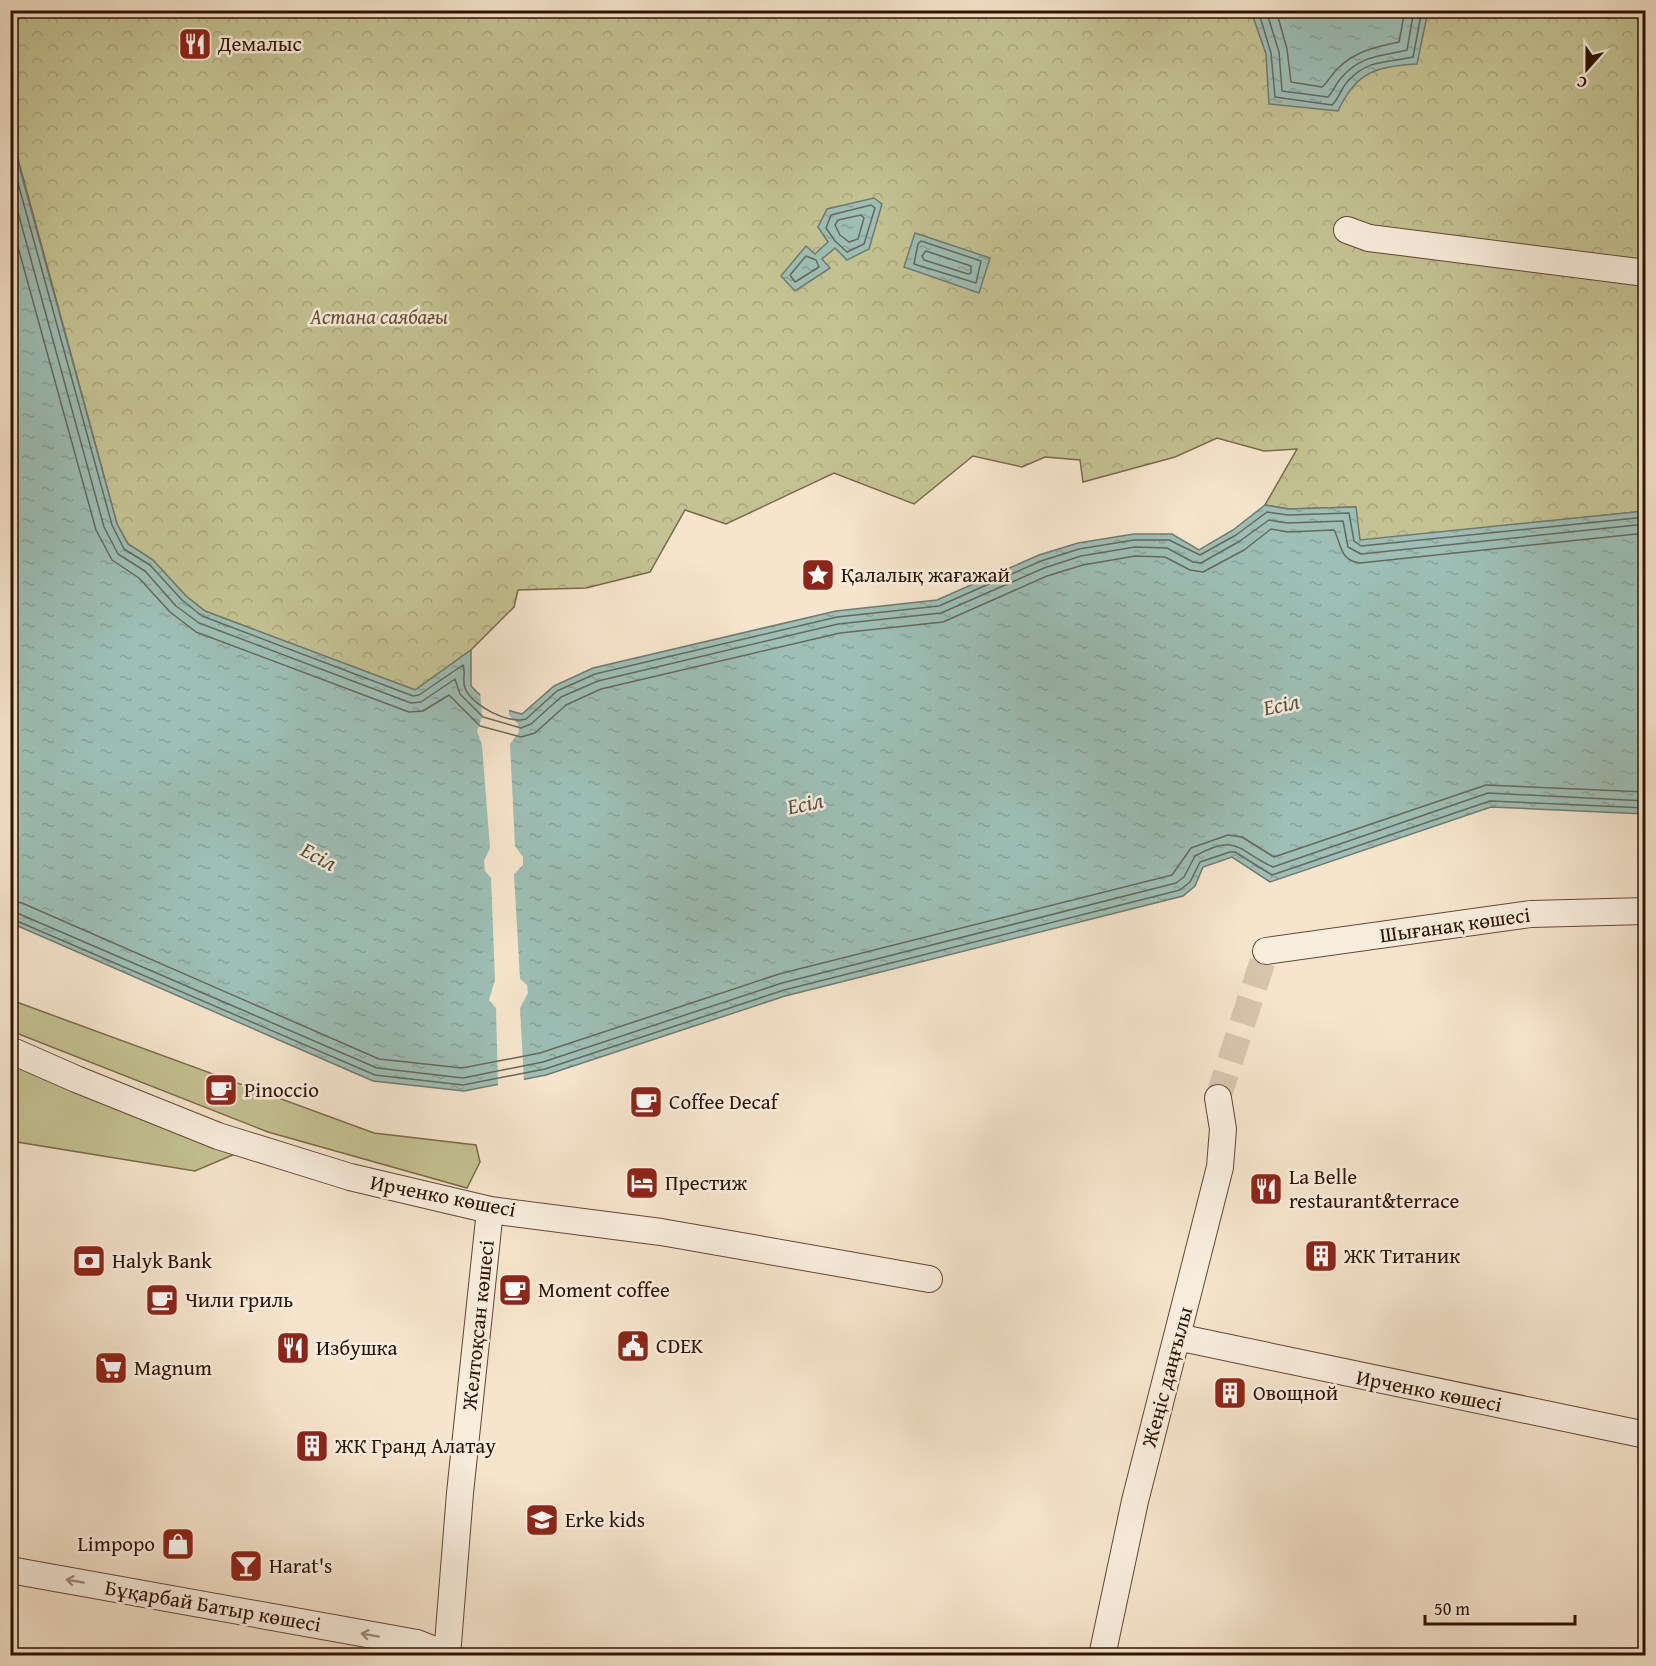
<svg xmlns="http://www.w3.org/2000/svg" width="1656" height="1666" font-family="'Gentium Book Plus',serif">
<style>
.grass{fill:#c4c292;stroke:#796a4a;stroke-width:1.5}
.park{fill:url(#park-crowns);stroke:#796a4a;stroke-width:1.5}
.water{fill:url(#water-ripples);stroke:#717a6e;stroke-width:1.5}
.pier{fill:#f6e5cc}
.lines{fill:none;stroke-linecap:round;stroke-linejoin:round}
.shore{stroke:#66685c;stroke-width:1.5}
.minor-tunnel{stroke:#d8c5ae;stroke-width:26;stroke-dasharray:26 13;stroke-linecap:butt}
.minor-casing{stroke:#604734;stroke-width:28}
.minor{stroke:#f9eede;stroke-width:26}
.oneway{stroke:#9e8b7b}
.labels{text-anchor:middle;stroke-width:5;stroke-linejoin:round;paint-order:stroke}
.poi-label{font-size:21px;fill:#2e1201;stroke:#f9eede;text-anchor:start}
.park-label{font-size:21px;font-style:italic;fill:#625034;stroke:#f9eede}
.street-label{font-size:21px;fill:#2e1201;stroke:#f9eede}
.water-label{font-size:22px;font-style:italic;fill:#554f40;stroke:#f9eede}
</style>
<defs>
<pattern id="park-crowns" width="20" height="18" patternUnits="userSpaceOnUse" patternTransform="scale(1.5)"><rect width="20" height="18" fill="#c4c292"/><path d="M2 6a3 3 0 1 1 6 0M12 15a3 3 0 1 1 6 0" fill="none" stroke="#a9a67c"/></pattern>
<pattern id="water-ripples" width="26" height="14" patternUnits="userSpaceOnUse" patternTransform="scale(1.5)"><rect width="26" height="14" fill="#9dbfb6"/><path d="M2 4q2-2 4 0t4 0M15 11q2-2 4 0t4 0" fill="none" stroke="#88a39b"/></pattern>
</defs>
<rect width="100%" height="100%" fill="#f6e5cc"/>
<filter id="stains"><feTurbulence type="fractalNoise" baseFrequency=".00333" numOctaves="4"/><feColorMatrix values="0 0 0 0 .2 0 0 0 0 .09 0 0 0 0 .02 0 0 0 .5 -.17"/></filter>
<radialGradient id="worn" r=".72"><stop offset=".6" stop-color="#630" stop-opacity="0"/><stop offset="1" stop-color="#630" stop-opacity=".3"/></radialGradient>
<path class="grass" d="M11,1000L374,1133L476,1145L480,1162L467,1188L268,1132L11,1031Z
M10,1059L235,1154L195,1171L11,1141Z"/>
<path class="park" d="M10,11H1645V511L1360,541L1355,507L1288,509L1265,505L1297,449L1264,451L1217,438L1175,457L1083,482L1080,460L1045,457L1022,467L973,456L914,504L834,473L726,524L685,510L650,572L586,588L518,590L514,607L471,650L415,690L205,611L186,596L153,560L128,544L117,524L11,133Z"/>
<path class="water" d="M1251,11H1428L1417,64C1376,66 1356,72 1338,111L1269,104L1266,54Z
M10,133L117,524L128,544L153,560L186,596L205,611L415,690L471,650V686L491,706L522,714L554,686L593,668L836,611L937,600L1039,555L1078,543L1134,534H1172L1199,550L1233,530L1265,505L1288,509L1356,507L1360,540L1645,511V814L1491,807L1270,882L1232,857L1203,867L1195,886L1183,896L785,996L546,1075L464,1091L373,1081L11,923Z
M874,198L882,204L869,249L847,260L835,248L822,259L830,268L795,291L781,276L806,246L815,254L828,242L818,227L827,209Z
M915,233L990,258L979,293L904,267Z"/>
<path class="pier" d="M480,691L492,704L509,708V715L518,724L519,732L510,744L515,846L523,857V865L514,874L520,979L527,985L528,993L520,1008L524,1082L498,1087L496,1008L489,1000L495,980L491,878L485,871L484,861L490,848L482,745L477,731L482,717Z"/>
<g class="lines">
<path class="shore" d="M1258,10L1271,53L1275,97L1332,105C1339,99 1341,88 1348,81C1368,59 1387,63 1413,57L1422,10
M1266,10L1279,52L1282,91L1328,97C1333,92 1336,83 1342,77C1361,55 1382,56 1407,50L1414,10
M1276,10L1287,49L1291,82L1322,87C1328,82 1332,74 1338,68C1356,51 1375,47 1399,42L1405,10
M10,154L112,525L124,549L150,565L182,600L202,616L413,696L419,695L463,665C466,672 462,680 465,688C471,705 509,725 526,719L557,691L595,674L837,617L939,606L1041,561L1079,549L1134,540H1169L1200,555L1236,535L1267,512L1288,515L1349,513L1354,541L1361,546L1646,517
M10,183L104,527L118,554L145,571L176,606L199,623L411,703L421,702L455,679L460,694L483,717L521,728L531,724L561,697L598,681L838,624L941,613L1044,568L1081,556L1135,547L1167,548L1193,562L1201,563L1240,541L1269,520L1288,523L1343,521L1348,547L1361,554L1646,524
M871,205L875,208L864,244L847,252L835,241L826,228L831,215Z
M861,215L864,218L858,239L849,242L840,235L835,225L838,220Z
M10,218L96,530L112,560L139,578L170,612L196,632L409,712L423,711L449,695L480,726L521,737L535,733L566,705L601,689L840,633L943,622L1047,576L1083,565L1135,556L1165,557L1190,570L1203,572L1244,550L1271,529L1288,532L1334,530C1342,545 1339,560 1360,563L1646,533
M921,241L981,261L976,283L914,264L918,244Z
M926,251L971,266V273L968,274L924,260L922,256Z
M806,256L816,260L819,267L795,282L790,275Z
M10,901L22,903L379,1059L462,1068L540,1053L779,974L1172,875L1191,848L1228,835L1242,837L1274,857L1486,785L1646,792
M10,910L377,1068L463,1078L543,1062L782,983L1176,883L1184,877L1195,856C1237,832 1238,851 1273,867L1488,793L1646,801
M10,918L375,1075L463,1085L545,1069L784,990L1180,890L1190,882L1200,862L1230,852H1235L1272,875L1490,801L1646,808"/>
<path class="minor-tunnel" d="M1218,1098L1266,951"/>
<defs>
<path id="minor" d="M1347,230L1369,238L1646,273
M1266,951L1531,914L1646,911
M10,1050L76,1079L218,1136L350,1177L490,1210L661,1232L929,1279
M1177,1337L1646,1435
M10,1570L417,1643L450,1656
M447,1656L460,1493L490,1210
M1102,1656L1135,1501L1220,1167L1223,1129L1218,1098"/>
</defs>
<use href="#minor" class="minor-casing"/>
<use href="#minor" class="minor"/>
</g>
<defs><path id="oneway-shaft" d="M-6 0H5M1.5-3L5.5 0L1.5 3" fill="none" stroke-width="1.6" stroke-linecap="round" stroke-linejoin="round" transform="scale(1.5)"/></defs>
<g class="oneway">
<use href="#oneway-shaft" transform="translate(75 1581) rotate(-170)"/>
<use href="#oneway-shaft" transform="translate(370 1635) rotate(-170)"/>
</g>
<defs>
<symbol id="restaurant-square" viewBox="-11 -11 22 22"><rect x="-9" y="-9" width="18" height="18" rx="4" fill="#8f2418" stroke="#f9eede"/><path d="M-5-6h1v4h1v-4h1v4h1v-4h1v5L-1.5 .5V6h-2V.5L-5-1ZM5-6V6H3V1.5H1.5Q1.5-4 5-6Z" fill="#fff"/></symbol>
<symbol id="sight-square" viewBox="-11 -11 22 22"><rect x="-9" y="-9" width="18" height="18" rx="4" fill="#8f2418" stroke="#f9eede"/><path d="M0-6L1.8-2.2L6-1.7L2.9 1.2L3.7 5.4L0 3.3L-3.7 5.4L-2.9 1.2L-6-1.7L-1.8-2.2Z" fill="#fff"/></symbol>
<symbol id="cafe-square" viewBox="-11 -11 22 22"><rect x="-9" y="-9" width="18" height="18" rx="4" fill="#8f2418" stroke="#f9eede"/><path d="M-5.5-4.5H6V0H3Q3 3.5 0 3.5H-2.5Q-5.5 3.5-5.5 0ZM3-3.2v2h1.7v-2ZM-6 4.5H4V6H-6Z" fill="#fff"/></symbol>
<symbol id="hotel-square" viewBox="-11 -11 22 22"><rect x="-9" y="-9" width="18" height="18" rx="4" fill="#8f2418" stroke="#f9eede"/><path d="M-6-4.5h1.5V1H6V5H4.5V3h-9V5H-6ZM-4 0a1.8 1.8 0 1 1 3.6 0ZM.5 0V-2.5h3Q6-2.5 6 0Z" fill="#fff"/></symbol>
<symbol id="building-square" viewBox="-11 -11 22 22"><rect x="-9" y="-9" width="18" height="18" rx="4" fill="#8f2418" stroke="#f9eede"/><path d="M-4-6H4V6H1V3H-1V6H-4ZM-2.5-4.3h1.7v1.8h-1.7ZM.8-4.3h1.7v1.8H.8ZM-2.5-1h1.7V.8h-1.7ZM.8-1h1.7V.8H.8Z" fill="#fff"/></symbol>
<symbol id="bank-square" viewBox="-11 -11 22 22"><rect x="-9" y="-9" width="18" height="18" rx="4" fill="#8f2418" stroke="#f9eede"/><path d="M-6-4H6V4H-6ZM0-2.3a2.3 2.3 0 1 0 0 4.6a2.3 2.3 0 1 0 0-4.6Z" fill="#fff"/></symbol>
<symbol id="civic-square" viewBox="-11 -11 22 22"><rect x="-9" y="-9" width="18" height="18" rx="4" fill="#8f2418" stroke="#f9eede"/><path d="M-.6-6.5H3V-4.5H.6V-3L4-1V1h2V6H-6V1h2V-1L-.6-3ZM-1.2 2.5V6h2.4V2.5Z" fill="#fff"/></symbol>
<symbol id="supermarket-square" viewBox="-11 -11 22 22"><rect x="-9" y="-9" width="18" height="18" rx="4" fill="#8f2418" stroke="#f9eede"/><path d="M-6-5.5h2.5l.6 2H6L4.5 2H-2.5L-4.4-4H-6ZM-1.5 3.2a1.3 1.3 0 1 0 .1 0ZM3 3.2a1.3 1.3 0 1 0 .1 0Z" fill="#fff"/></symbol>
<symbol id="school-square" viewBox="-11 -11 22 22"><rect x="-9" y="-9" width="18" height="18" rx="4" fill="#8f2418" stroke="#f9eede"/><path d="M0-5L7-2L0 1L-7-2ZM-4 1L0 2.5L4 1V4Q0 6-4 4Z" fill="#fff"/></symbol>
<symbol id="shop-square" viewBox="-11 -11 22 22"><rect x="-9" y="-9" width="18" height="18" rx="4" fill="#8f2418" stroke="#f9eede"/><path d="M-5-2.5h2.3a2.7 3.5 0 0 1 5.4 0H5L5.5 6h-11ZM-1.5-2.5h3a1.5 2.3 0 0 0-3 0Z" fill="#fff"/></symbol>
<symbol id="bar-square" viewBox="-11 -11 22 22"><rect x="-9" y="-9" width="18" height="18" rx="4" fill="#8f2418" stroke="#f9eede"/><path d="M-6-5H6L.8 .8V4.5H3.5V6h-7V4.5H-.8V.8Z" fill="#fff"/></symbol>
</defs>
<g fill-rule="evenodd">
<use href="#restaurant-square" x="176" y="25" width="38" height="38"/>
<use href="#sight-square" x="799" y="556" width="38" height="38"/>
<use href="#cafe-square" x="202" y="1071" width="38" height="38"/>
<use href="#cafe-square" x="627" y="1083" width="38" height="38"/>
<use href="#hotel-square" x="623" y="1164" width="38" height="38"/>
<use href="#restaurant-square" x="1247" y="1170" width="38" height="38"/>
<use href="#building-square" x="1302" y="1237" width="38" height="38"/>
<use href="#bank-square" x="70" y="1242" width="38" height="38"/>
<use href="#cafe-square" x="496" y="1271" width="38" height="38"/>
<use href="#cafe-square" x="143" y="1281" width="38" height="38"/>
<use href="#civic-square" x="614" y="1327" width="38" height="38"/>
<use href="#restaurant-square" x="274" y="1329" width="38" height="38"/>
<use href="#supermarket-square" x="92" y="1349" width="38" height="38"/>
<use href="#building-square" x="1211" y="1374" width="38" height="38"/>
<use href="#building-square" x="293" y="1427" width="38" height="38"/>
<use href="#school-square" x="523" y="1501" width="38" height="38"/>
<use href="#shop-square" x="159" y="1525" width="38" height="38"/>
<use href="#bar-square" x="227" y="1547" width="38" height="38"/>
</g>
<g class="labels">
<g class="poi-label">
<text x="218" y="51">Демалыс</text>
<text x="841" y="582">Қалалық жағажай</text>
<text x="244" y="1097">Pinoccio</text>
<text x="669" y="1109">Coffee Decaf</text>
<text x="1289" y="1184">La Belle<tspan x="1289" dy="24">restaurant&amp;terrace</tspan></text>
<text x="665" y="1190">Престиж</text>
<text x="1344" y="1263">ЖК Титаник</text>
<text x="112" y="1268">Halyk Bank</text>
<text x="538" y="1297">Moment coffee</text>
<text x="185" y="1307">Чили гриль</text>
<text x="656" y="1353">CDEK</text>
<text x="316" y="1355">Избушка</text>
<text x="134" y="1375">Magnum</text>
<text x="1253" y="1400">Овощной</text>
<text x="335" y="1453">ЖК Гранд Алатау</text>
<text x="565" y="1527">Erke kids</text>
<text x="155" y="1551" text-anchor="end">Limpopo</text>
<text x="269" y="1573">Harat's</text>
</g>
<g class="park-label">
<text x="379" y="324">Астана саябағы</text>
</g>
<g class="street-label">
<text transform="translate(1455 925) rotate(-8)" y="7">Шығанақ көшесі</text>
<text transform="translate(443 1196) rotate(11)" y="7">Ирченко көшесі</text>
<text transform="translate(478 1325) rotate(-84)" y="7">Желтоқсан көшесі</text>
<text transform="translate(1167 1377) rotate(-75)" y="7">Жеңіс даңғылы</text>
<text transform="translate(1429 1391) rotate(11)" y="7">Ирченко көшесі</text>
<text transform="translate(213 1606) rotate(10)" y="7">Бұқарбай Батыр көшесі</text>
</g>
<g class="water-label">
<text transform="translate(1281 704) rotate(-12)" y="8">Есіл</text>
<text transform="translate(805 803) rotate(-12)" y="8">Есіл</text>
<text transform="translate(319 856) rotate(28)" y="8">Есіл</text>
</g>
</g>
<rect width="1656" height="1666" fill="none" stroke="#f6e5cc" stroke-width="36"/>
<rect x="12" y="12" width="1632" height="1642" fill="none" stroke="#2e1201" stroke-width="3"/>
<rect x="18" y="18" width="1620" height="1630" fill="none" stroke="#2e1201" stroke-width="1.5"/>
<g transform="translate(1587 69) rotate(201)" stroke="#f9eede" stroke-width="4.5" paint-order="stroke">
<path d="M0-4.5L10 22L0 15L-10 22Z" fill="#2e1201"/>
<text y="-9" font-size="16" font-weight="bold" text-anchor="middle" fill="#2e1201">С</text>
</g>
<path d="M1425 1615v9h150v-9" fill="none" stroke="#2e1201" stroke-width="3"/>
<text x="1434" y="1615" font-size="18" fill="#2e1201" stroke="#f9eede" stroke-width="4.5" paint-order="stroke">50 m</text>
<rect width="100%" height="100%" filter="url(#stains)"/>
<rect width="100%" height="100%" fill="url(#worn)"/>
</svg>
